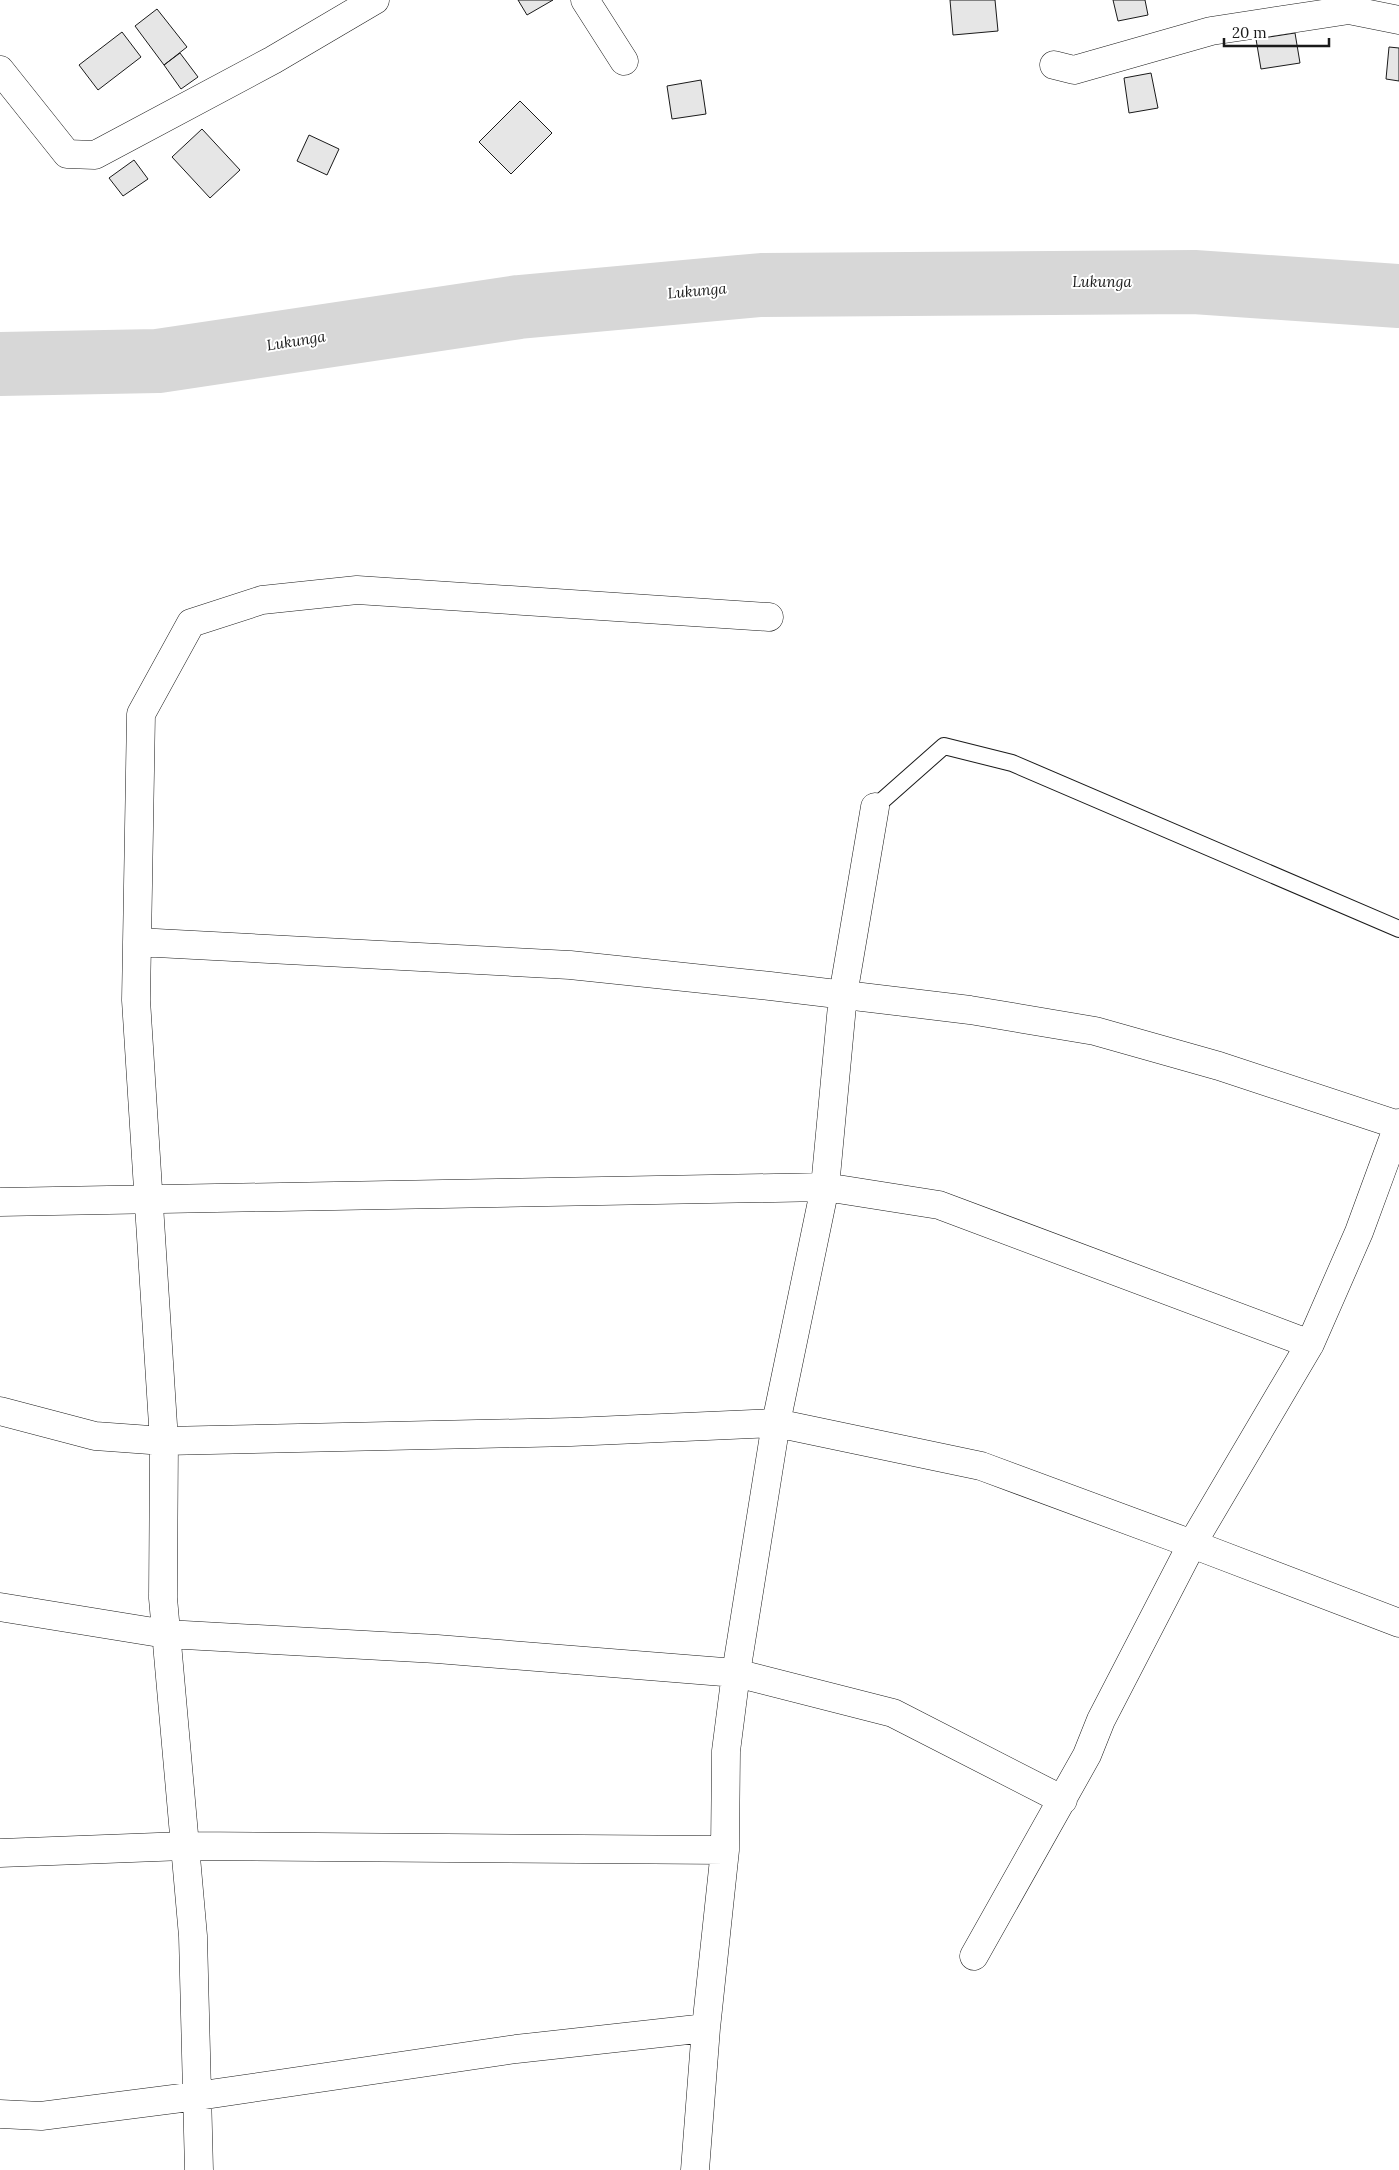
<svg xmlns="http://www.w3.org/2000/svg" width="1399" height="2170" font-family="Lora,serif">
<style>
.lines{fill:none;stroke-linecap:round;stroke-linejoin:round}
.river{stroke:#d7d7d7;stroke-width:64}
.building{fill:#e6e6e6;stroke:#1a1a1a}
.service-casing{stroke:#1a1a1a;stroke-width:18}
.minor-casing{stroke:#1a1a1a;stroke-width:29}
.service{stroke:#fff;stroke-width:16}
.minor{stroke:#fff;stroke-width:28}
.labels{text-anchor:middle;stroke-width:4;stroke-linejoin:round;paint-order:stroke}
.water-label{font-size:15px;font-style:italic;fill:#1a1a1a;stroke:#fff}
</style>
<rect width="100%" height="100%" fill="#fff"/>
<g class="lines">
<path class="river" d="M0,364L158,361L519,307L761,285L1194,282L1399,296"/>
</g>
<path class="building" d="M518,0H553L527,15Z
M950,0H995L998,31L953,35Z
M1113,0H1145L1148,15L1118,21Z
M157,9L187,47L164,65L135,26Z
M122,32L141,57L98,90L79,65Z
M1295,33L1300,63L1261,69L1256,39Z
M1389,47L1399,48V81L1386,79Z
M180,53L198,77L181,89L164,65Z
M1151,73L1158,108L1129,113L1124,78Z
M701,80L706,114L672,119L667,86Z
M520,101L552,133L511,174L479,142Z
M202,129L240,170L210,198L172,157Z
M309,135L339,149L327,175L297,161Z
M134,160L148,179L123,196L109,178Z"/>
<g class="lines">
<defs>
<path id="service" d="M875,807L944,746L1012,763L1399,929"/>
<path id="minor" d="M585,0L624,61
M1054,65L1074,70L1211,31L1349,10L1399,20
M0,70L67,154L95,155L273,60L375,0
M137,942L570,965L770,986L970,1010L1095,1031L1219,1066L1398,1125
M0,1202L825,1187L939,1205L1310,1344
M0,1411L95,1436L164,1441L571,1432L776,1423L981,1466L1192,1544L1399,1623
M0,1607L166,1634L437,1649L736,1673L893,1713L1063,1800
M0,1853L184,1846L725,1850
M974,1956L1087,1755L1101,1720L1192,1544L1310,1344L1359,1232L1399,1123
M0,2114L41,2116L197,2096L516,2049L706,2028
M199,2170L193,1936L163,1598L164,1441L136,1000L141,714L191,623L262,600L357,590L769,617
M695,2170L706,2028L725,1850L726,1751L736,1673L776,1423L825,1187L843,995L875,807"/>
</defs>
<use href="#service" class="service-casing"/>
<use href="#minor" class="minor-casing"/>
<use href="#service" class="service"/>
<use href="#minor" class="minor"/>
</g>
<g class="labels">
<g class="water-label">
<text x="1102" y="287">Lukunga</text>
<text transform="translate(697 291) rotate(-5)" y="5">Lukunga</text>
<text transform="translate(296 341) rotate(-9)" y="5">Lukunga</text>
</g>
</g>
<path d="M1224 38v8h105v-8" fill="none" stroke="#1a1a1a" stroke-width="2.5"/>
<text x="1232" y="38" font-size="15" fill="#1a1a1a" stroke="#ffffff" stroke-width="4" paint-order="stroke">20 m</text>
</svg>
